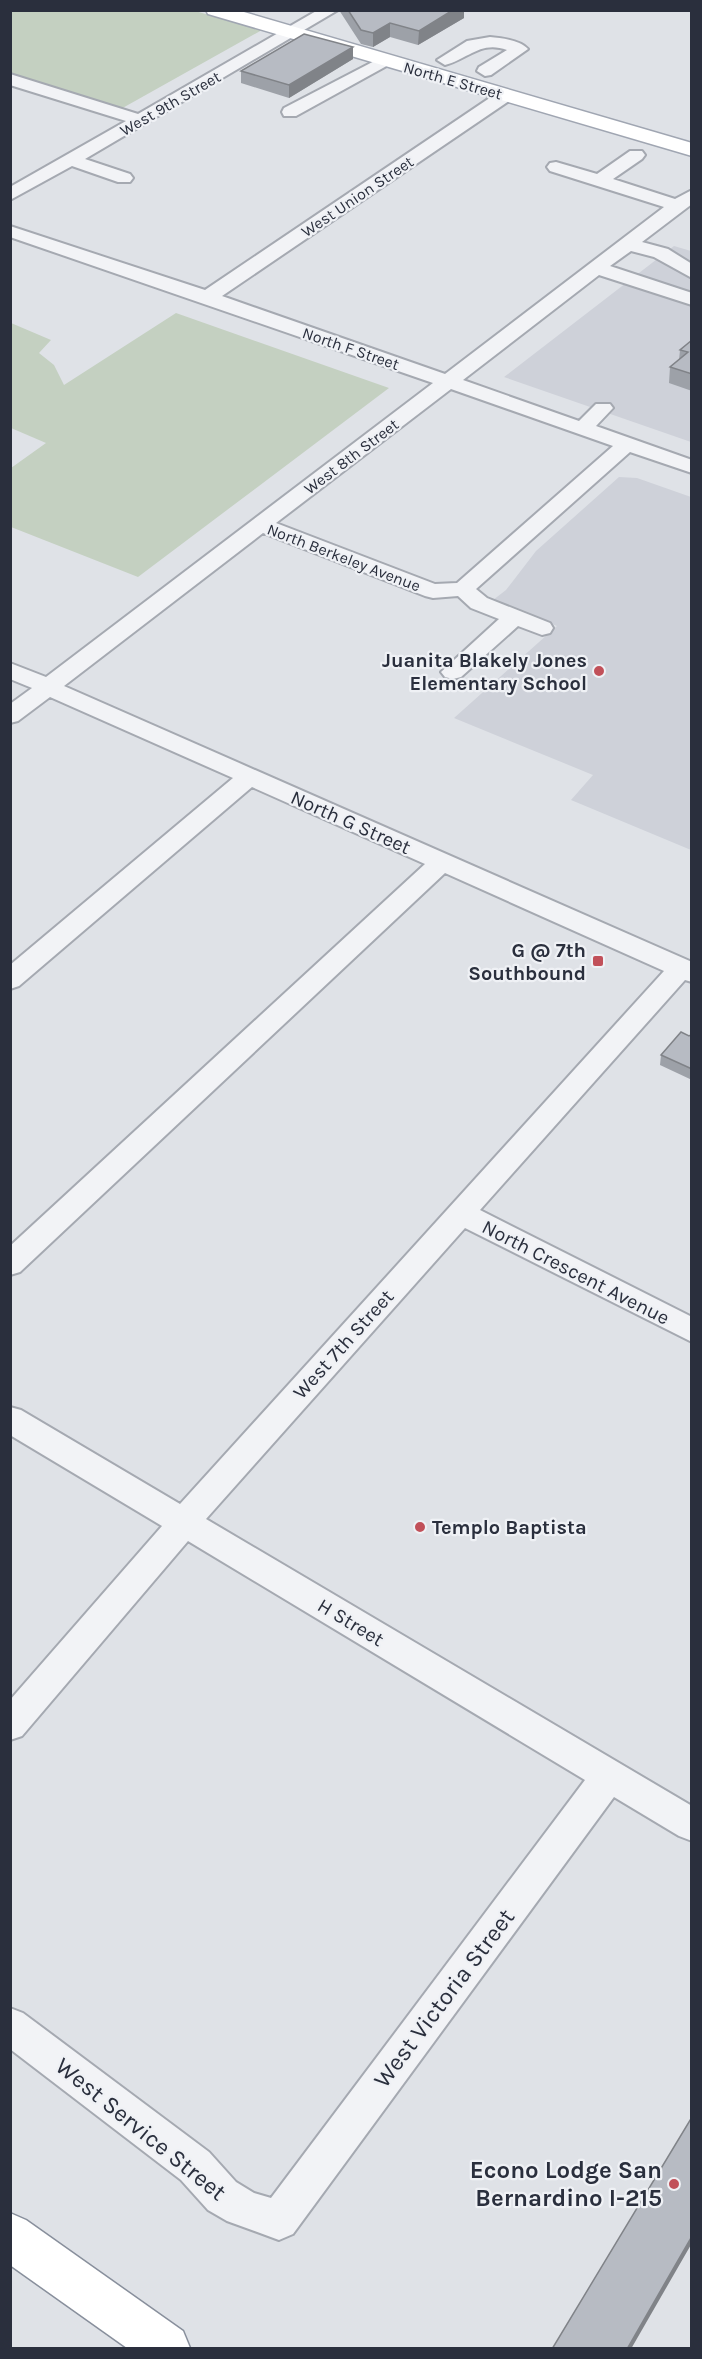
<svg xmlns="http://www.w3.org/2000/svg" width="702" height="2359" font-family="Karla,sans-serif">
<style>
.built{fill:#ced1d9}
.green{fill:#c4d0c1}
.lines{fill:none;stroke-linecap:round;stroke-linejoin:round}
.minor-casing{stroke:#a5a9b1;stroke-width:4}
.major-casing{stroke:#a0a6b2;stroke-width:3}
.highway-casing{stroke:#888f9c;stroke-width:3}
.minor{fill:#f2f3f6;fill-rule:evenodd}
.major{fill:#fff;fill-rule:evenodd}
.highway{fill:#fff;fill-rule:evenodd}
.wall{fill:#9da1a8}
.shaded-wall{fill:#808388}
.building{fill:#b7bbc3;stroke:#808388;stroke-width:1.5}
.poi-dot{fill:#c15059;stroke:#eff1f5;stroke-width:2}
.labels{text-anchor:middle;stroke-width:4.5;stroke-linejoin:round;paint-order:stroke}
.far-street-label{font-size:16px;fill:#2a2f3d;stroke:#eff1f5}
.poi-label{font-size:20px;font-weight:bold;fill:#2a2f3d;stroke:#eff1f5;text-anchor:end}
.street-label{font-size:20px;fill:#2a2f3d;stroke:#eff1f5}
.near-street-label{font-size:24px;fill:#2a2f3d;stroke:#eff1f5}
.near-poi-label{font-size:24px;font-weight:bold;fill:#2a2f3d;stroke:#eff1f5;text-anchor:end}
</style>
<rect width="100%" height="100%" fill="#dfe2e7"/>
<path class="built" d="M674,246L691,251V442L504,377Z
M619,477L637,478L691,497V850L571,800L593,775L454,718L557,626L493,600L506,590L536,551Z"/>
<path class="green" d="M11,11H195L262,30L119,110L11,75Z
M176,313L389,388L138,577L11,527V468L46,443L11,428V323L51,340L39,353L54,365L64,385Z"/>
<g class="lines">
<defs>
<path id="minor" d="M318,10H338L85,159L130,174L133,178L130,182H118L72,166L10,200V187L126,121L10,85V74L138,114Z
M490,37C502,38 520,40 528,49L491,75L485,76L477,71L479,67L507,50C481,40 468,59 445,65L437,60L467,41Z
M386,55L392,57L394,60L392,63L296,116H284L282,112L284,108Z
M506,90L514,95L512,99L222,296L445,374L664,207L550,171L547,167L550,163L556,162L597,174L630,151H642L645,155L642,159L613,179L675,199L692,190V204L642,242L668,249L692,264V278L654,257L631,251L610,266L692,293V305L599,275L463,380L579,421L596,404H610L613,408L596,426L692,460V473L630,452L476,589L487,598L550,623L553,628L550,633L542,635L518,626L461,677L453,679L445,677L441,672L499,619L471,608L458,596L433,598L425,596L263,533L64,686L692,962V982L685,980L480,1210L692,1317V1342L465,1228L206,1519L692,1806V1841L679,1836L614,1797L293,2234L279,2240L227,2221L208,2210L181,2180L10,2049V2008L23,2013L209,2152L236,2182L254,2193L271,2198L585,1780L188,1541L22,1736L10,1740V1700L162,1526L10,1435V1407L21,1410L180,1504L664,971L445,873L20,1272L10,1275V1246L425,864L252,787L19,986L10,989V965L233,778L50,697L18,721L10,723V704L32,688L10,679V663L46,677L433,383L10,237V226L205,290L500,91ZM451,389L613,446L457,583L435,584L276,523Z"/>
<path id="major" d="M206,10H237L692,143V156L208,14Z"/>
<path id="highway" d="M10,2213L26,2220L183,2331L190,2348H127L10,2265Z"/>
</defs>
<use href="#minor" class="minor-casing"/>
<use href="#major" class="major-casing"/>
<use href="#highway" class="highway-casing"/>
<use href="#minor" class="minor"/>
<use href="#major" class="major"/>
<use href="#highway" class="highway"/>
</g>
<path class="wall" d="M339,10H464V18L418,45L390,37L373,47L361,44Z
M353,47V59L289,98L241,83V71Z
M692,340V391L669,383L670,367L679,360L680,350Z
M692,1034V1080L660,1065L661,1055L689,1036Z"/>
<path class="shaded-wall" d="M453,10H464V18L418,45L419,31Z
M390,23V37L373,47V33Z
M353,47V59L289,98V85Z
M692,2236V2243L631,2349H627Z"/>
<path class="building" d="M348,10H453L419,31L390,23L373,33L361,30Z
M304,34L353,47L289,85L241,71Z
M692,340V374L670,367L688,352L680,350Z
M681,1032L689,1036L692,1034V1069L661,1055Z
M692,2117V2236L627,2349H552Z"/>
<g class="poi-dot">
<circle cx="599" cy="671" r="6"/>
<rect x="592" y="955" width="12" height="12" rx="3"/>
<circle cx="420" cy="1527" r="6"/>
<circle cx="674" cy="2184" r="6"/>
</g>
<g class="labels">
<g class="far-street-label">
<text transform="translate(453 80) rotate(16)" y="6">North E Street</text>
<text transform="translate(170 103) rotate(-30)" y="6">West 9th Street</text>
<text transform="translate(357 196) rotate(-34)" y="6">West Union Street</text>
<text transform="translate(351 348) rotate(19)" y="6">North F Street</text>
<text transform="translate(351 456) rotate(-37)" y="6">West 8th Street</text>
<text transform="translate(344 557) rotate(21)" y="6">North Berkeley Avenue</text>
</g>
<g class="poi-label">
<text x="587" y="667">Juanita Blakely Jones<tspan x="587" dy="23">Elementary School</tspan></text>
<text x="586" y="957">G @ 7th<tspan x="586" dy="23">Southbound</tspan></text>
<text x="432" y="1534" text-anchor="start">Templo Baptista</text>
</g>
<g class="street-label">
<text transform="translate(351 822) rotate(24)" y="7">North G Street</text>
<text transform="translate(576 1272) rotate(27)" y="7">North Crescent Avenue</text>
<text transform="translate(343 1344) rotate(-48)" y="7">West 7th Street</text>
<text transform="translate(351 1622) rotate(31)" y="7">H Street</text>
</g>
<g class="near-street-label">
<text transform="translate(444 1998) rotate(-53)" y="8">West Victoria Street</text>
<text transform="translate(141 2129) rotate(39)" y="8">West Service Street</text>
</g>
<g class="near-poi-label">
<text x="662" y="2178">Econo Lodge San<tspan x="662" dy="28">Bernardino I-215</tspan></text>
</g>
</g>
<rect width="702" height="2359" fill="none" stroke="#2a2f3d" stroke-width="24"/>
</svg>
